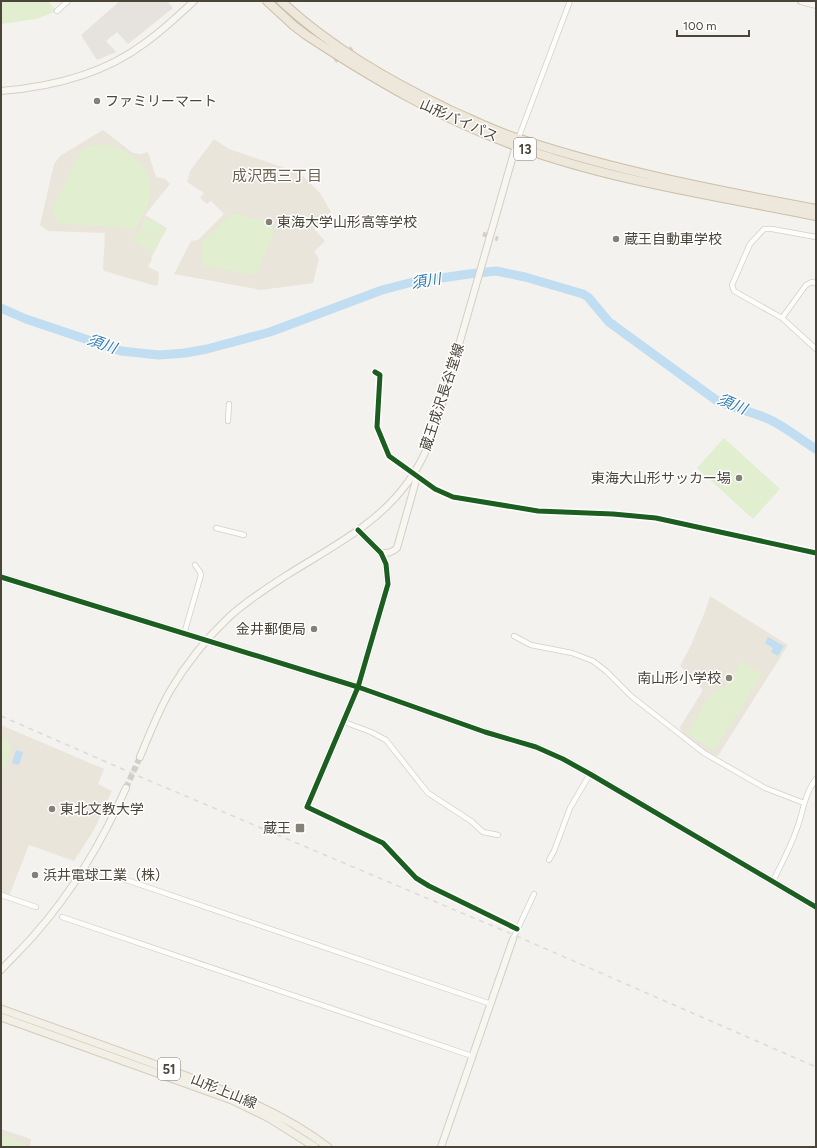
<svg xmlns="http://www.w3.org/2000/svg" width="817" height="1148" font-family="Figtree,'Noto Sans JP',sans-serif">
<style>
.education{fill:#eae5da}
.green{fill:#e1eecf}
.parking{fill:#e6e3df}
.water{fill:#c0ddf1}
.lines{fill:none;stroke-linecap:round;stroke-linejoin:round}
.river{stroke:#c0ddf1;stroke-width:9}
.street-tunnel{stroke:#d2cfca;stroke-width:4.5;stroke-dasharray:4.5 2;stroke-linecap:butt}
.secondary-tunnel{stroke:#d2cfca;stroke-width:6;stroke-dasharray:6 3;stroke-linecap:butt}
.street-casing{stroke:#d2d0cb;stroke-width:6}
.secondary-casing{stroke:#d3cfc5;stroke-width:8}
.primary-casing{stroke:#d6cebb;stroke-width:9}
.highway-casing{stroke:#ccbfa9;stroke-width:10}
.street{stroke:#fdfdfc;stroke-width:4.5}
.secondary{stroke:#f7f6f1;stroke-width:6}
.primary{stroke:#f2efe6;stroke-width:7}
.highway{stroke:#ede8db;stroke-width:8}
.rail{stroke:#dbdbda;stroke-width:1.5;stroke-dasharray:5 5;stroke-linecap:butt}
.cycleway-casing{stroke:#fff;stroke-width:8}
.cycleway{stroke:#1b5e20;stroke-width:5}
.poi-dot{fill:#868178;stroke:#fff;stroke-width:1.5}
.labels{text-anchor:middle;stroke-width:3;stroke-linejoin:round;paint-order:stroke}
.shield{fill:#fff;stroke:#817c74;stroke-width:1}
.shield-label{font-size:13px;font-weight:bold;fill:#4b4439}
.poi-label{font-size:14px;fill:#4b4439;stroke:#fff;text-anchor:start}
.street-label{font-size:14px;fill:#4b4439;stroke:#fff}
.neighbourhood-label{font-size:15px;fill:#6e6250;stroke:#fff}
.water-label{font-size:15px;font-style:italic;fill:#2e7ab2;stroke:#fff}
</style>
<rect width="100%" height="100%" fill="#f4f2ee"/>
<path class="education" d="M103,130L133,153L140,154L148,152L156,177L165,179L170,184L145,215L167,228L151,258L152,259L148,267L159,272L158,284L156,286L104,271L103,269L105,233L48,231L40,225L54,164L60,156Z
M214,139L229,149L285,168L302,175L320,193L331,212L314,229L325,241L314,252L319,258L313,283L261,290L174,274L191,241L198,240L224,214L211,201L207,204L200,198L204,193L187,182L190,171Z
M710,596L788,645L718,756H713L682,734L680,727L703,690L680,666L691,645L705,612Z
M1,725L104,769L98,784L112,791L95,828L74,861L29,845L9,896L1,893Z
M1,1129L31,1139L30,1147H1Z"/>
<path class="green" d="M1,1H48L57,11L36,19L1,24Z
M104,144C133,150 160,172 148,205C145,213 139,222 135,229L58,223L52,210L83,148L90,146Z
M232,213L271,223L274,230L258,272L251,275L201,265V243Z
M146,218L166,228L160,240L140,229Z
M139,230L160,241L154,252L133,242Z
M724,438L780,489L753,519L697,468Z
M741,662L762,674L714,751L687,733L712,692L726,686Z
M1,736L8,739L11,750L3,772L1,771Z
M1,1136L24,1143V1147H1Z"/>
<path class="parking" d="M120,1H167L173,8L128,44L117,32L106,41L116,52L97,60L81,35Z"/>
<path class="water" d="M768,637L784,646L778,656L771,652L773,648L765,643Z
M16,750L23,752L19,765L12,763Z"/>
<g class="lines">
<path class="river" d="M1,308L26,319L121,351L159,355L185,353L207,349L270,332L382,290L413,282L469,274L496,271L525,277L583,294L588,297L609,322L716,400C732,408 750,411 766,418C784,425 799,439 816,449"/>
<path class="street-tunnel" d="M335,61L352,48
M483,234L498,239"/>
<path class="secondary-tunnel" d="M126,788L140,757"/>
<defs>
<path id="street" d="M57,11L68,1
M518,139L570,1
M816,237L772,229H764L750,244L732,285L734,291L782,318L816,349
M782,318L806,285L812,282L816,283
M375,372L380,375L377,427L389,456L435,489L453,497L538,511L613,514L656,518L816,553
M228,421L229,404
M216,528L244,535
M184,634L201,575L200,572L195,565
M514,636L531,645L572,653L593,661L606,671L631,696L704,753L765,788L804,803
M344,722L371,732L386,740L428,793L471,821L483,832L498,835
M307,807L383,843L416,878L429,886L517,929
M549,860L554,851L570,808L590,774
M94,869L491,1004
M773,881C781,865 790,848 796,831C803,814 804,794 816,779
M1,895L36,907
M62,917L472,1056
M513,939L534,894"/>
<path id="secondary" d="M801,1L816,5
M1,91C51,87 104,74 145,43C163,30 178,16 194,1
M381,553C388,553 392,553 397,548L417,477
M1,577L358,687L485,732L536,747L563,759L590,774L816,907
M140,757C149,735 158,712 170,691C186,664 206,639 228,618C246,601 267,588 287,575C328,549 375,526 405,486C419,468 429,446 436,425L517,142
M307,807L358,687L388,584L386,564L381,553L358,530
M1,970C12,958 24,947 35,934C73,891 103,840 126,788
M441,1147L513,939"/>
<path id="primary" d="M1,1009C57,1029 114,1049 170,1070C226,1091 279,1110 328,1147
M1,1017L232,1100L269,1118L315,1147"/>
<path id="highway" d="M267,1L293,25L306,35C373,79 441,119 516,146C613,181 716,196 816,216
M281,1C330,47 390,81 450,110C473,120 496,132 520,139C616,171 716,190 816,209"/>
</defs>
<use href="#street" class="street-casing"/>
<use href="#secondary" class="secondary-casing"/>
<use href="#primary" class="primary-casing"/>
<use href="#highway" class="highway-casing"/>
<use href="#street" class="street"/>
<use href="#secondary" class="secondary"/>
<use href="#primary" class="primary"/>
<use href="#highway" class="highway"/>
<path class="rail" d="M1,716L143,778L514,935L816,1067"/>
<defs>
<path id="cycleway" d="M375,372L380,375L377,427L389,456L435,489L453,497L538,511L613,514L656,518L816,553
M358,530L381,553L386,564L388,584L358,687L307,807L383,843L416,878L429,886L517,929
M1,577L358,687L485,732L536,747L563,759L590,774L816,907"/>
</defs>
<use href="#cycleway" class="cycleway-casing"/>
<use href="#cycleway" class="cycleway"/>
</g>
<g class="poi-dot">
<circle cx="97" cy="101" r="4"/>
<circle cx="269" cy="222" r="4"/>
<circle cx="616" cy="239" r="4"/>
<circle cx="739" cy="478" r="4"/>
<circle cx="314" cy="629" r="4"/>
<circle cx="729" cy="678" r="4"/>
<circle cx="52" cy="809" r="4"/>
<rect x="295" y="823" width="10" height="10" rx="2"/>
<circle cx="35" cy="875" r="4"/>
</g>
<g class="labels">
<g class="shield">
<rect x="514" y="138" width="22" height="22" rx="3"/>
<rect x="158" y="1058" width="22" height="22" rx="3"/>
</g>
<g class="shield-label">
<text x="525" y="154">13</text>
<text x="169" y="1074">51</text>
</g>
<g class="poi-label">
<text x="105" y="106">ファミリーマート</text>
<text x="277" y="227">東海大学山形高等学校</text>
<text x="624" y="244">蔵王自動車学校</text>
<text x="731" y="483" text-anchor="end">東海大山形サッカー場</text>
<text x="306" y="634" text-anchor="end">金井郵便局</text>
<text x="721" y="683" text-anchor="end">南山形小学校</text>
<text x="60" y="814">東北文教大学</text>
<text x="291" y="833" text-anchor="end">蔵王</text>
<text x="43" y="880">浜井電球工業（株）</text>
</g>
<g class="street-label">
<text transform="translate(459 120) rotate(24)" y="5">山形バイパス</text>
<text transform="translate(442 397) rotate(-72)" y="5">蔵王成沢長谷堂線</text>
<text transform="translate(224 1091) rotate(22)" y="5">山形上山線</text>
</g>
<g class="neighbourhood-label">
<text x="277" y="181">成沢西三丁目</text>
</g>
<g class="water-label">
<text transform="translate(426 281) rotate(-9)" y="5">須川</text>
<text transform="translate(102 344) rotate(19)" y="5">須川</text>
<text transform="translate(732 404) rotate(22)" y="5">須川</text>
</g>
</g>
<rect width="817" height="1148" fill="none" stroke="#4b4439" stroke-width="4"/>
<path d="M677 30v6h72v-6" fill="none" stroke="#4b4439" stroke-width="2"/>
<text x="683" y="30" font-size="12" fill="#4b4439" stroke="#ffffff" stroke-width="3" paint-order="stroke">100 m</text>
</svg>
